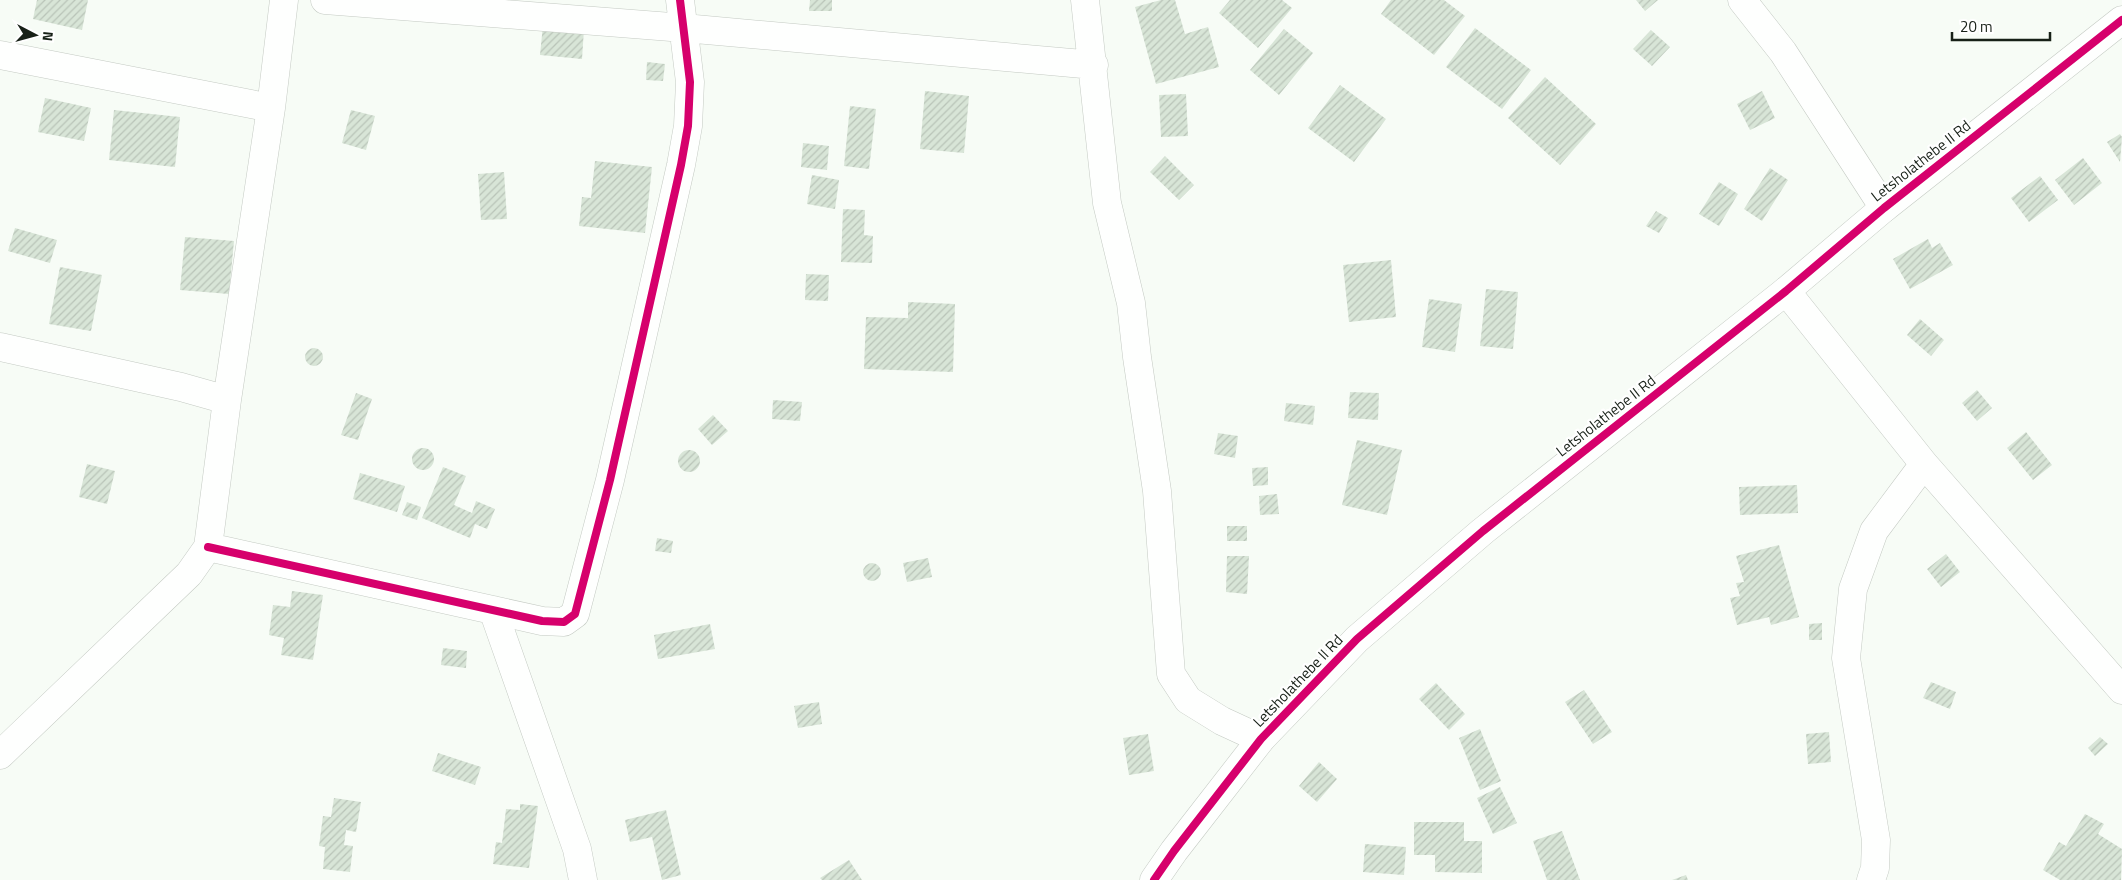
<svg xmlns="http://www.w3.org/2000/svg" width="2122" height="880" font-family="'Titillium Web',sans-serif">
<style>
.building{fill:url(#building-hatch)}
.lines{fill:none;stroke-linecap:round;stroke-linejoin:round}
.street-casing{stroke:#c4cac3;stroke-width:29}
.secondary-casing{stroke:#c4cac3;stroke-width:29}
.street{stroke:#fefffe;stroke-width:28}
.secondary{stroke:#fefffe;stroke-width:28}
.cycleway-casing{stroke:#fff;stroke-width:11}
.cycleway{stroke:#d6006c;stroke-width:8}
.labels{text-anchor:middle;stroke-width:4.5;stroke-linejoin:round;paint-order:stroke}
.street-label{font-size:15px;fill:#172017;stroke:#fff}
</style>
<defs>
<pattern id="building-hatch" width="6" height="6" patternUnits="userSpaceOnUse" patternTransform="scale(1.25)"><rect width="6" height="6" fill="#d8e5d7"/><path d="M-1 1l2-2M0 6l6-6M5 7l2-2" fill="none" stroke="#b9c4b8"/></pattern>
</defs>
<rect width="100%" height="100%" fill="#f7fcf6"/>
<path class="building" d="M37,0H88L82,30L33,19Z
M810,0H832V11H809Z
M1161,0H1175L1185,34L1208,27L1219,67L1156,84L1135,7Z
M1230,0H1282L1292,8L1258,48L1219,13Z
M1391,0H1444L1465,16L1434,55L1381,14Z
M1636,0H1658L1645,11Z
M543,25L584,29L582,59L540,55Z
M1475,28L1531,70L1502,109L1446,67Z
M1284,29L1313,53L1279,95L1250,70Z
M1651,30L1670,47L1652,66L1633,49Z
M647,62L665,64L663,81L646,80Z
M1545,77L1596,124L1560,165L1508,118Z
M1340,85L1386,119L1354,162L1308,128Z
M925,91L969,96L964,153L920,149Z
M1762,91L1775,118L1750,130L1737,104Z
M1186,94L1188,136L1161,137L1159,95Z
M45,98L91,108L84,141L38,132Z
M850,106L876,109L869,169L844,166Z
M114,110L180,117L175,167L109,160Z
M351,110L375,116L366,150L342,143Z
M2120,134L2122,137L2120,162L2107,142Z
M803,143L829,146L827,170L801,167Z
M1165,156L1194,185L1179,200L1150,172Z
M2083,158L2102,183L2074,205L2055,180Z
M595,161L652,167L645,233L579,226L582,197L591,198Z
M1770,168L1788,180L1762,221L1744,209Z
M504,172L507,219L481,220L478,174Z
M812,175L839,180L835,209L807,204Z
M2040,176L2058,200L2029,222L2011,198Z
M1719,182L1738,194L1719,226L1699,214Z
M843,209L865,210L864,235L873,236L872,263L841,262Z
M1656,211L1668,218L1659,233L1646,226Z
M15,228L57,240L50,263L8,251Z
M185,237L234,241L229,294L180,290Z
M1928,239L1932,248L1940,243L1953,265L1910,289L1893,259Z
M1391,260L1396,317L1349,322L1343,265Z
M60,267L102,275L91,331L49,324Z
M806,274L829,275L828,301L805,300Z
M1486,289L1518,292L1513,349L1480,346Z
M1429,299L1462,304L1455,352L1422,347Z
M908,302L955,304L953,372L864,369L866,317L908,318Z
M1920,319L1944,340L1931,356L1907,335Z
M305 357a9 9 0 1 1 18 0a9 9 0 1 1-18 0Z
M1977,390L1992,408L1977,421L1962,403Z
M1350,392L1379,393L1378,420L1348,418Z
M356,393L372,399L358,440L341,435Z
M773,400L802,402L800,421L772,419Z
M1286,403L1315,406L1313,425L1284,421Z
M713,415L728,431L712,445L698,429Z
M2026,432L2052,465L2033,480L2007,448Z
M1218,433L1238,436L1235,458L1214,454Z
M1357,440L1402,450L1387,515L1342,505Z
M412 459a11 11 0 1 1 22 0a11 11 0 1 1-22 0Z
M678 461a11 11 0 1 1 22 0a11 11 0 1 1-22 0Z
M87,464L115,471L107,504L79,497Z
M443,467L466,476L454,505L472,513L476,501L495,509L487,529L475,524L470,538L422,518Z
M1268,467V485L1253,486L1252,468Z
M360,473L405,486L397,512L353,499Z
M1797,485L1798,513L1740,515L1739,487Z
M1277,494L1279,514L1260,515L1259,496Z
M407,502L421,507L417,520L402,515Z
M1227,526H1247V541H1227Z
M657,538L673,541L671,553L655,551Z
M1779,545L1799,617L1771,625L1769,617L1737,625L1730,598L1740,596L1736,583L1744,582L1736,556Z
M1946,554L1960,572L1941,587L1927,569Z
M1227,556H1249L1247,594L1226,592Z
M928,558L932,577L907,582L903,563Z
M863 572a9 9 0 1 1 18 0a9 9 0 1 1-18 0Z
M292,591L323,595L313,660L281,655L284,638L269,635L273,605L290,607Z
M1822,623V640H1809V624Z
M710,624L715,649L658,659L654,635Z
M443,648L467,651L466,668L441,665Z
M1931,682L1956,692L1950,709L1923,698Z
M1436,683L1465,714L1449,730L1419,699Z
M1584,690L1612,732L1593,744L1565,702Z
M819,702L822,724L798,728L794,706Z
M1480,729L1501,781L1480,790L1459,738Z
M1829,732L1831,762L1808,764L1806,734Z
M1148,734L1154,771L1129,775L1123,738Z
M2100,737L2108,744L2095,756L2088,748Z
M438,753L481,767L475,785L432,771Z
M1319,762L1337,779L1317,802L1299,786Z
M1500,787L1517,823L1493,834L1477,798Z
M334,798L361,802L356,832L346,830L344,845L353,846L350,872L323,869L325,847L319,846L323,816L331,817Z
M520,804L538,806L529,868L493,864L496,842L502,843L506,809L520,810Z
M666,810L681,875L662,880L652,837L630,842L625,820Z
M2085,814L2104,824L2098,834L2122,849L2121,880H2060L2043,870L2059,842L2066,846Z
M1414,822H1464V841H1482V873L1435,872V855H1414Z
M1562,831L1580,880H1547L1533,841Z
M1365,844L1406,847L1404,875L1363,872Z
M849,860L862,880H822L820,878Z
M1686,875L1688,880H1672Z"/>
<g class="lines">
<defs>
<path id="street" d="M325,0L684,28L1094,65
M1085,0L1107,203L1131,303L1137,357L1157,491L1171,674L1188,700L1222,721L1261,739
M1742,0L1783,52L1884,208
M0,55L271,108
M1786,291L1924,464L2122,690
M0,347L181,387L227,400L271,108L284,0
M208,547L542,621L564,622L575,614L610,480L681,165L688,126L690,82L680,0
M493,610L577,849L583,880
M0,755L189,574L208,547L227,400
M1871,880L1875,868L1876,840L1846,658L1853,589L1874,531L1924,464"/>
<path id="secondary" d="M1154,880L1174,851L1261,739L1357,639L1483,531L1786,291L1884,208L2122,20"/>
</defs>
<use href="#street" class="street-casing"/>
<use href="#secondary" class="secondary-casing"/>
<use href="#street" class="street"/>
<use href="#secondary" class="secondary"/>
<defs>
<path id="cycleway" d="M208,547L542,621L564,622L575,614L610,480L681,165L688,126L690,82L680,0
M1154,880L1174,851L1261,739L1357,639L1483,531L1786,291L1884,208L2122,20"/>
</defs>
<use href="#cycleway" class="cycleway-casing"/>
<use href="#cycleway" class="cycleway"/>
</g>
<g class="labels">
<g class="street-label">
<text transform="translate(1921 161) rotate(-38)" y="5">Letsholathebe II Rd</text>
<text transform="translate(1606 416) rotate(-38)" y="5">Letsholathebe II Rd</text>
<text transform="translate(1298 681) rotate(-46)" y="5">Letsholathebe II Rd</text>
</g>
</g>
<g transform="translate(35 35) rotate(96)" stroke="#ffffff" stroke-width="4" paint-order="stroke">
<path d="M0-4L9 19L0 12L-9 19Z" fill="#172017"/>
<text y="-8" font-size="14" font-weight="bold" text-anchor="middle" fill="#172017">N</text>
</g>
<path d="M1952 32v8h98v-8" fill="none" stroke="#172017" stroke-width="2.5"/>
<text x="1960" y="32" font-size="15" fill="#172017" stroke="#ffffff" stroke-width="4" paint-order="stroke">20 m</text>
</svg>
